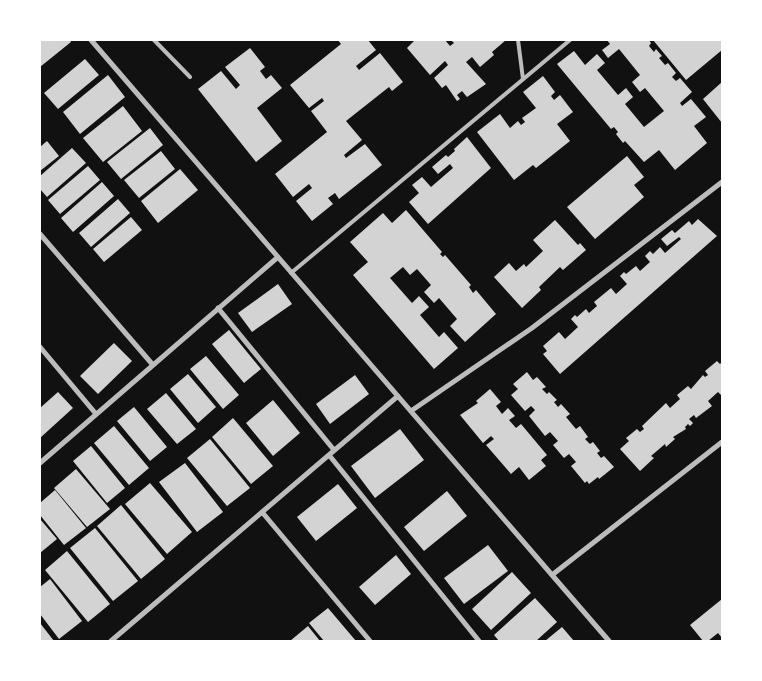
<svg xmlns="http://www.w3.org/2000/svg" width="762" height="681" font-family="Figtree,sans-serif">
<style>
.building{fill:#d3d3d3}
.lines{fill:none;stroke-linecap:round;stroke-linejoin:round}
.service{stroke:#bcbcbc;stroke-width:4}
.minor{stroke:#bcbcbc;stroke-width:5}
</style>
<rect width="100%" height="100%" fill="#111"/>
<path class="building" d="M40,40H70L71,42L40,67Z
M338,40H368L376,50L356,66L359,70L380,53L403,82L392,91L389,87L346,121L362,140L344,155L346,158L365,144L382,165L339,199L335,193L328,198L333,204L312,221L296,201L312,188L309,184L293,197L275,174L327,132L311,111L324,101L322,98L309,108L290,85L341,44Z
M415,40H445L450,46L454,43L451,40H506L492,52L494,55L480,67L472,57L466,62L486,84L467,97L462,91L457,95L460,99L457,101L446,85L442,88L434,78L448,65L445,61L430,75L407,48Z
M607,40H649L651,43L649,46L654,52L656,49L662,56L659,58L665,65L668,63L676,73L672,77L676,81L680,78L692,92L680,103L682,106L691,99L706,117L694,126L707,143L675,170L659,150L644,162L625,141L623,143L616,134L618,132L614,127L611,129L557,64L574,51L585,65L597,54L605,63L597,70L618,95L626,88L633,97L625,104L644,127L664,111L645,88L640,92L632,82L640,75L619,49L608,58L602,50L610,44Z
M653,40H722V50L686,80Z
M250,48L265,67L260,71L266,79L271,75L282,88L257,108L282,141L256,162L198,89L221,71L236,89L240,85L225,67Z
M85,59L99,75L58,109L44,93Z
M108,75L125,97L80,134L63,112Z
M543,76L555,92L551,96L554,100L560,95L573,112L557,124L570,141L536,168L533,165L514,180L477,132L500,114L510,128L518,121L521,125L525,122L522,118L536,108L523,92Z
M722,82V123L703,99Z
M123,106L142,131L103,162L83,138Z
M150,128L163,145L121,179L107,162Z
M467,137L491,168L428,224L409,202L419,193L412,185L422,177L431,187L453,168L450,164L438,174L432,167L446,155L448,157L455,151L454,149Z
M47,141L59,156L40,171V147Z
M72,148L86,163L47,197L40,189V176Z
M161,151L175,169L139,198L124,180Z
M627,156L644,177L634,185L644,197L595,239L567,207Z
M88,166L100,180L60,214L48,200Z
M180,169L198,190L158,223L141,201Z
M102,182L114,196L73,232L61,218Z
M118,199L130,213L91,247L79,233Z
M406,210L442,252L440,254L443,257L445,255L471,285L469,287L473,293L476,290L496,314L465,342L450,326L457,319L439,298L434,303L424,292L431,285L417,269L410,275L403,267L390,278L412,303L419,296L429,307L420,315L439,337L444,332L458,348L434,369L353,275L368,262L350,242L383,213L392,223Z
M131,217L142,230L104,262L93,249Z
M698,219L717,236L560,374L543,354L547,351L543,346L559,332L565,339L578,327L571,319L575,315L577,317L586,309L589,313L597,306L594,302L611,288L616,294L627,284L620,276L624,272L626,274L636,266L640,271L650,262L645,256L650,251L653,254L660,247L665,253L681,239L679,237L667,246L661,239L672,230L675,233L689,221L692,225Z
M555,220L578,245L580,243L586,250L563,270L560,267L539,287L541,290L522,308L494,277L509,263L516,271L524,264L526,267L543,251L533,240Z
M278,284L292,304L252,332L238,313Z
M229,330L261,369L244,383L212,344Z
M114,343L132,361L98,394L80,376Z
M206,356L239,395L223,409L190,369Z
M717,361L720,364L722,362V396L718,392L708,401L712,406L696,418L694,415L689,419L693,423L690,426L688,424L685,427L686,429L673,437L675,439L666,447L665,444L651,456L654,458L640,471L620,449L629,441L626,438L637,429L640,432L644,429L642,426L666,403L670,408L680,399L677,395L688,386L691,389L703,375L705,377L708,375L705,371Z
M527,372L533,380L537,377L546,387L542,389L547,394L549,392L557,400L554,402L558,407L561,404L570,414L566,417L576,429L580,426L588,437L585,439L590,444L593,442L600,451L597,453L601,458L604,456L614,467L599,479L598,477L589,484L587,481L585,483L571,466L576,462L569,454L564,458L553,445L558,441L550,432L545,436L529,416L535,410L531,406L525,411L511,395L518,389L513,384Z
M188,374L216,407L198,423L170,389Z
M355,375L369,394L330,424L316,404Z
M490,389L501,402L496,406L502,414L508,408L515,416L509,420L516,428L521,424L547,455L541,460L546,466L529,480L519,467L511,474L486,445L494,439L491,436L483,443L460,415L478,403L476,401Z
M58,392L73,408L40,438V408Z
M166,393L196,429L177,444L147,409Z
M273,400L300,433L273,456L246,423Z
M134,407L167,447L150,461L117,421Z
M233,418L273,466L251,484L212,437Z
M114,426L149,468L129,485L94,443Z
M400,429L424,460L375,498L351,466Z
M210,439L250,488L227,506L187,458Z
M91,446L125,488L107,503L73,461Z
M185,463L223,512L197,532L159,482Z
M76,469L110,509L87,527L54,488Z
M150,483L192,532L167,554L125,504Z
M338,484L357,508L316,541L297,517Z
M55,490L86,528L64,545L40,515V503Z
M447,491L467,516L424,551L404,527Z
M121,505L165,559L141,579L97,526Z
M40,519L57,539L40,553Z
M95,528L138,581L113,601L70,548Z
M488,545L508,571L464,604L444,578Z
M67,551L110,604L88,622L45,570Z
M396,555L411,574L375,605L359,587Z
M512,572L531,593L491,630L472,609Z
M50,579L82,621L59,639L40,614V587Z
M535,598L557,622L536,641H499L494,635Z
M722,599V638L718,633L708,641H703L690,625Z
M328,608L356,641H324L309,623Z
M40,623L54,641H40Z
M308,626L320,641H290Z
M562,627L574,641H545Z"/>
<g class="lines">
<path class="service" d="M154,40L190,77
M518,40L523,79
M291,273L570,40"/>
<path class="minor" d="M91,40L552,575L722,442
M40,234L153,365
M218,308L334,450
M40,347L96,414
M411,411L532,328L722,182
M329,455L479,641
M40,463L278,257
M262,512L370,641
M552,575L609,641
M111,641L398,396"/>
</g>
<rect width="762" height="681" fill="none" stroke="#ffffff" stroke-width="82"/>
</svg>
